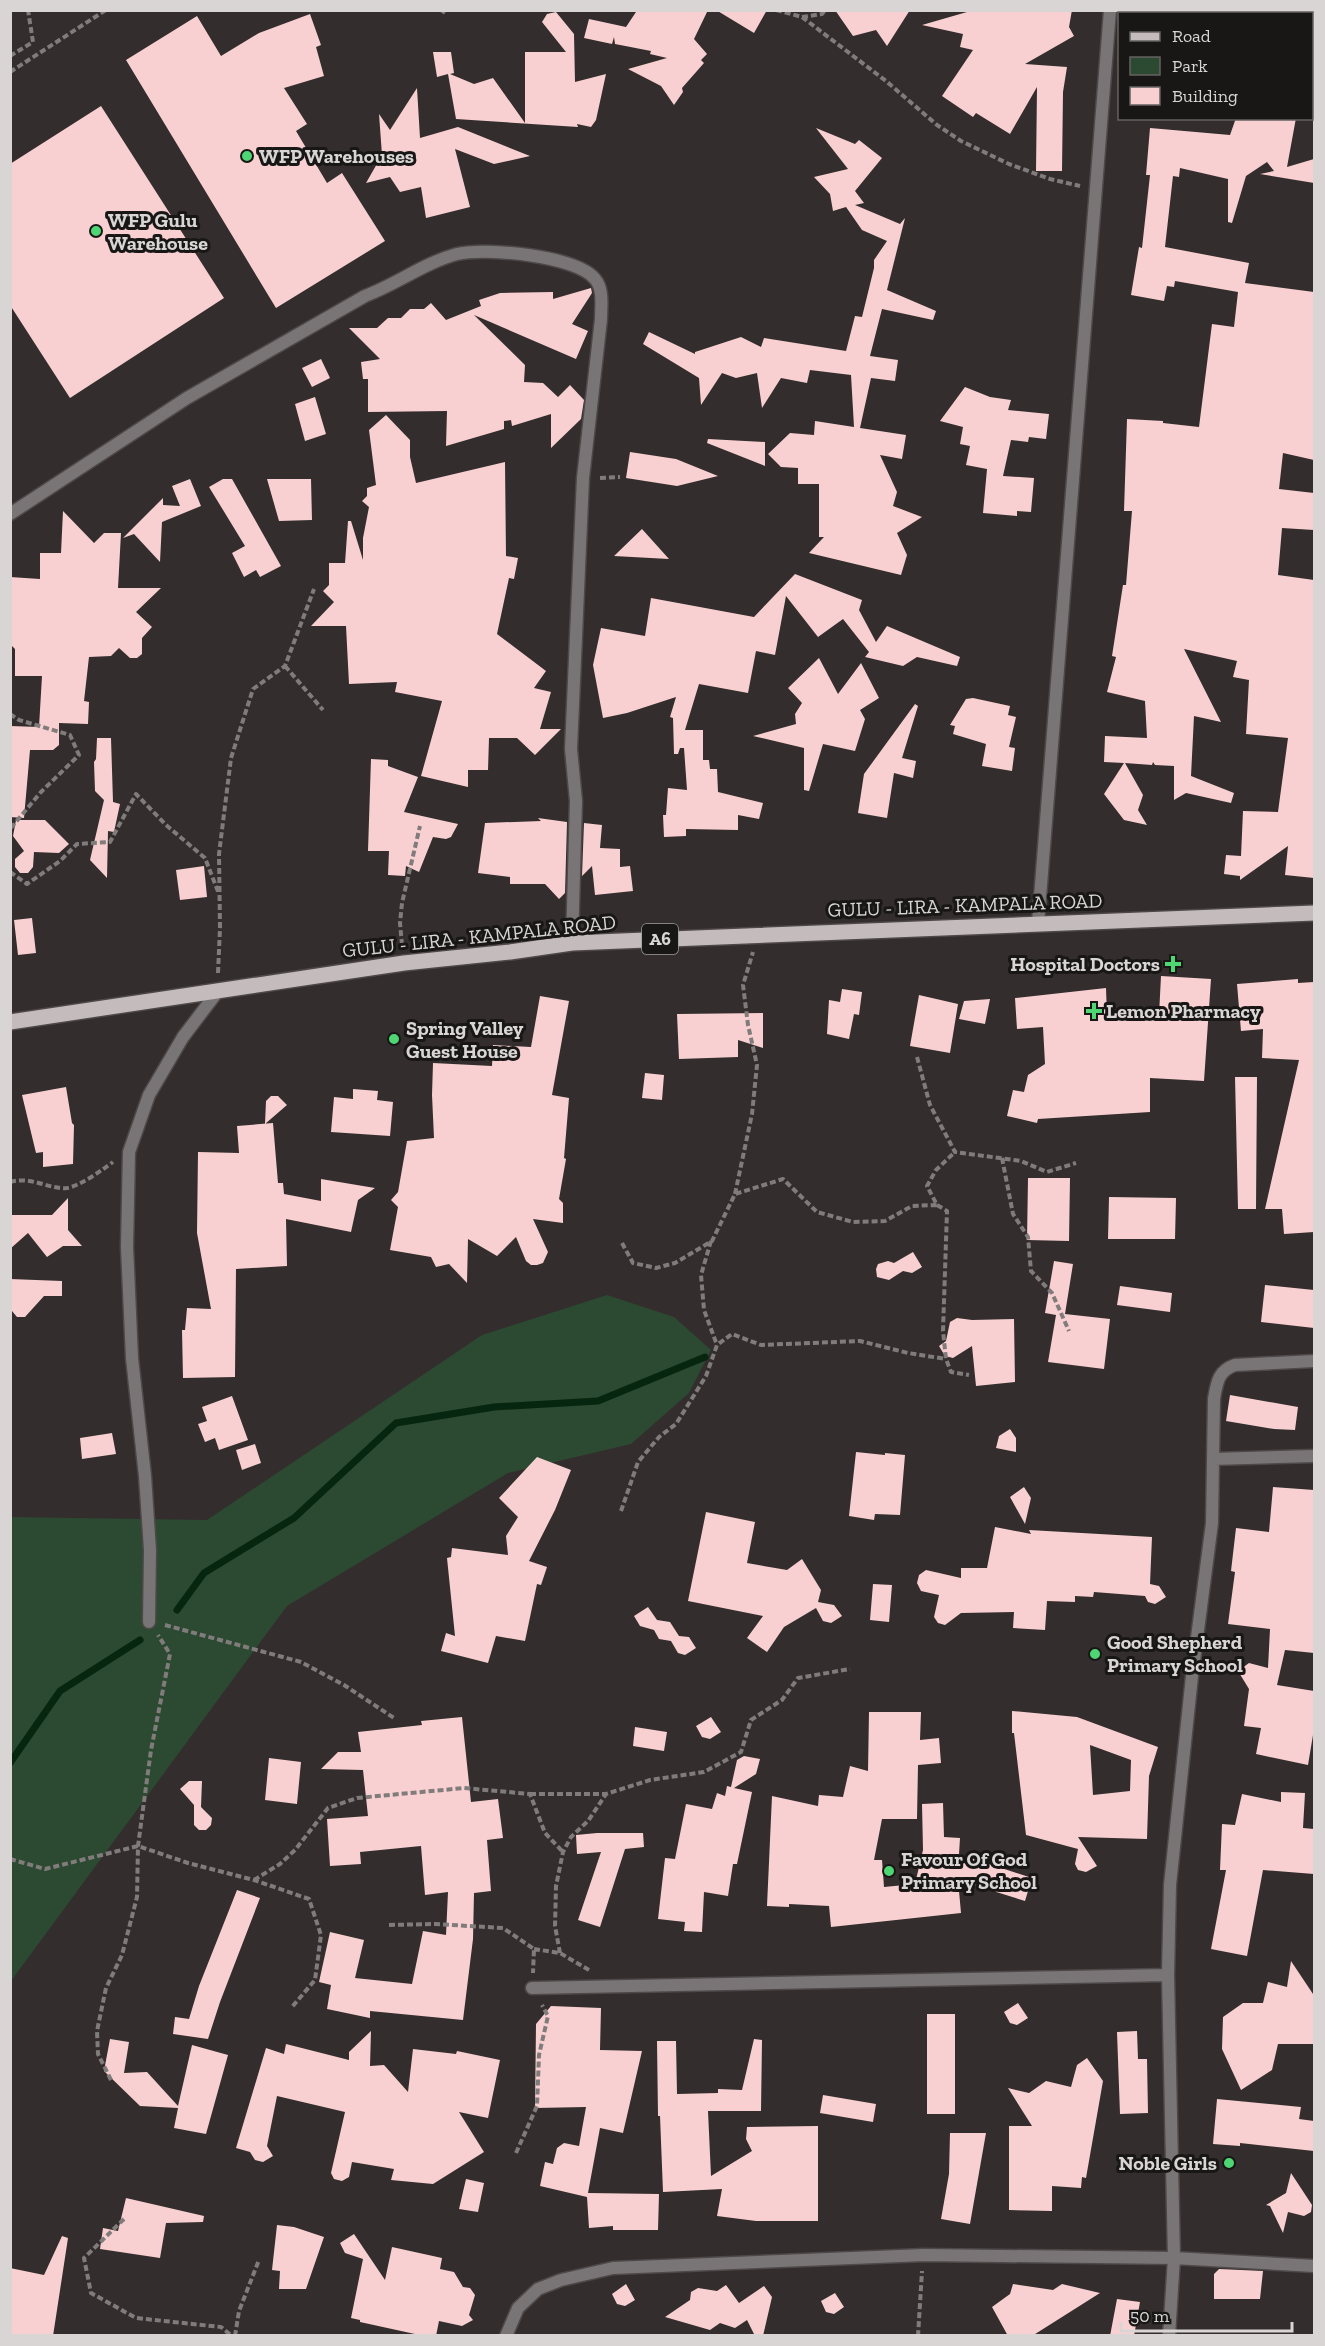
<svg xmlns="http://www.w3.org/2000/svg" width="1325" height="2346" font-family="'Zilla Slab',serif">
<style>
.green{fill:#2c4932}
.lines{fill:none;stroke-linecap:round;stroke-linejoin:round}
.stream{stroke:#06260f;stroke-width:7}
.building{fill:#f9d0d1;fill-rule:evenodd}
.minor-casing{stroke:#4e4848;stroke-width:15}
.primary-casing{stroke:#4e4848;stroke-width:18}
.path{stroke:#817c7c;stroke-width:4;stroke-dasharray:6 3;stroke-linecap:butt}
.minor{stroke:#797576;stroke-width:12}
.primary{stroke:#c4bcbc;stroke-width:15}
.poi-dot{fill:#4ed675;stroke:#191616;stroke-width:2}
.labels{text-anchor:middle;stroke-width:6;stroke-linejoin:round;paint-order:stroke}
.shield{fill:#191616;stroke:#9f9c9c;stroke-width:1.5}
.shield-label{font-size:18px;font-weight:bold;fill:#d9d5d5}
.poi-label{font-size:20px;font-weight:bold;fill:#d9d5d5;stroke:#191616;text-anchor:start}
.street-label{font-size:20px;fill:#d9d5d5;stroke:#191616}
</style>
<rect width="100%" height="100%" fill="#332d2d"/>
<path class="green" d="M607,1295L674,1317L711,1350L689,1393L631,1444L508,1473L287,1606L11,1981V1517L207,1520L482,1335Z"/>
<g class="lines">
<path class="stream" d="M177,1610L204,1573L294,1518L396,1423L494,1407L598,1401L705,1357
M10,1763L60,1691L140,1640"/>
</g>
<path class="building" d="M641,10H708L694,39L707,54L701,60L704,63L682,88L683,92L674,105L661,86L628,69L667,58L650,54L651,51L615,44L614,37L612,44L584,38L589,19L626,27L636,12Z
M716,10H767L754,33Z
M835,10H910L887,46L876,30L853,36Z
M968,10H1072L1069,27L1074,36L1025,64L1067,67L1063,92L1062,171H1036L1037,87L1010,134L976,113L973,117L942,96L973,50L960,47L963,34L922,25L967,12Z
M556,12L574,34L575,82L606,74L596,120L591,127L577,124L578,127L456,119L448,74L437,77L433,52H451L454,73L450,74L474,84L493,78L525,123V52H566L542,22L547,14Z
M310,14L321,45L316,47L324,76L284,88L307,124L296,131L327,183L342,173L385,241L276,308L126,60L197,16L221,56L259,33Z
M417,88L420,138L458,127L530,156L494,164L455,149L470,207L426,218L421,187L400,192L390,177L366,183L382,155L379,114L390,130Z
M101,106L224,298L70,398L10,305V164Z
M1236,118H1296L1287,167L1314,159V183L1260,174L1274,171L1267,162L1246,176L1232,223L1228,222V179L1180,168L1179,177L1173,176L1165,247L1249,263L1245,283L1314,292V460L1283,453L1279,489L1314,493V530L1282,528L1278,575L1314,580V878L1285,875L1288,846L1240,880V876L1224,874L1226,855L1241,856L1243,811L1278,812L1288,738L1246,734L1249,680L1233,677L1237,661L1184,649L1221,722L1194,716L1191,776L1234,793L1231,803L1186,793L1174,800V766L1155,765L1153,762L1152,765L1125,763L1143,795L1138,810L1147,825L1124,820L1104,794L1124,763L1104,762L1105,736L1147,738L1145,701L1107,692L1116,657L1112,656L1123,585H1126L1132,511H1124L1127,419L1163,421V423L1199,427L1212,324L1234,327L1238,292L1175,281L1174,287L1167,286L1164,301L1131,295L1139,247L1142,248L1150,175H1146L1150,128L1230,135Z
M816,128L855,144L859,140L882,158L855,191L864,203L855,205L900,224L905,218L887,290L936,311L933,320L882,309L870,356L898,360L895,381L871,378L860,428L906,435L902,459L880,455L897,492L893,506L922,517L897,533L907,555L901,575L809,553L824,537H819V484H798V468L781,467L768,454L790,433L814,435L815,421L854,427L851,375L810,370L807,383L781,378L762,408L757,373L736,378L722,373L701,405L699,378L643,344L649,332L695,354V352L741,337L761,347L764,338L846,351L855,316L862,317L874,268V260L887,241L862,230L846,207L833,211L830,194L814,177L848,169Z
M591,288L592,293L572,324L588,331L576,359L474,315L525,365L524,382L543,383L558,397L570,385L584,400L581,419L551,448V414L512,426L511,420L504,421V429L446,446L447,411L368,412V379H363L361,362L380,359L349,328H377L388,318H401L410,309H424L431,303L446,320L481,306L479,300L500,293L553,292V299Z
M321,359L330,378L312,387L302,368Z
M965,387L990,397L1011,400L1008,410L1049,414L1046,439L1029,437L1028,442L1011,440L1003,476L1034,478L1031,512L1017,511V516L983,513L987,469L966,465L970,446L960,444L963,427L940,421Z
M315,397L326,434L305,441L295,404Z
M386,415L410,440V457L416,483L505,462L506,556L518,558L514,579L509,578L497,634L546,671L534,688L551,692L540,729H561L535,755L517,738H489L488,770H468V787L421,776L442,701L395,692L397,682L349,684L346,626H311L334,602L323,591L329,585V563H345L348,521H351L363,560V538L369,507L362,501L367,496V488L376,485L369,430Z
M708,439L765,442V466L707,443Z
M630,452L676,459L718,476L677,486L626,478Z
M190,479L201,506L162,522L160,562L134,534L123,538L163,498V505L180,506L172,486Z
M223,479H232L281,566L260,577L256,570L244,577L232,553L245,546L209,487Z
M267,479H311L312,520L279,521Z
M63,511L94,543L104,533H121L118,588H161L136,612L152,627L142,638V654L137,658H130L119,648L111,656L89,657L84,701L89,702L88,724L59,723V745L53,750H30L24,818L10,817V726L39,727L42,676H15V649L11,645L10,577L40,579V553H61Z
M642,529L669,559L614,556Z
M795,574L862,600L859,610L876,642L887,626L960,657L957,666L917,657L903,666L865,657L869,652L843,619L818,637L786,596L775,655L756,651L748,693L699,684L685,730H703V760H709L710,769H717L718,792L763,803L759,819L738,815V830L686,829V836L664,837L663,815H666L668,788L687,790L684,748H680L678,754H674L673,718L670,717L676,697L627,713L603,718L593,665L601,628L645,636L651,598L754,617Z
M819,658L838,694L861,663L879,698L860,710L865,719L855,751L823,744L809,791L804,790V748L753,736L796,724L795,714L802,703L788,688Z
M973,698L1010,706L1008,715L1016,717L1009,747L1015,748L1012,771L982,766L986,744L953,734L955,726L950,725L966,699Z
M915,704L918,706L902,758L916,761L913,778L894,773L887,818L858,813L864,774Z
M97,738H111L113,802L120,804L114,832L108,831L107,878L90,860L104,800L95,791L94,762L96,759Z
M371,759L388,760V766L418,777L404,812L458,824L451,837L446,839L433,837L419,872L406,866L405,876L388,875L389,851H368Z
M538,818L567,822L565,893L559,899L545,884H510V877L478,873L485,823L541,821Z
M16,820H45L69,844L59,853L34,852L33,867L28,873H20L15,867V859L24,851L13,836Z
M584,823L602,825L600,848L620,849V867L630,866L633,891L595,895L592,866L582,876Z
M204,866L207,897L180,900L176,870Z
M32,918L36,953L18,955L14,920Z
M1161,976L1211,979L1204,1081L1150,1078V1112L1038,1119L1037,1123L1007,1116L1013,1090L1024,1092L1028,1075L1045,1064L1043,1027L1017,1029L1015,998L1106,988L1107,1016L1159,1015Z
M1298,979V983L1314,982V1232L1284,1234L1282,1209H1265L1299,1060L1262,1058L1263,1029L1241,1031L1237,984Z
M842,989L862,992L859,1015L854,1014L849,1039L827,1034L829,1000L840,1002Z
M919,995L958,1004L950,1053L910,1046Z
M540,996L569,1001L552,1095L569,1098L564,1158L566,1159L559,1199L563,1203V1223L533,1219L548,1252L543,1263L537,1265H531L526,1261L516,1237L497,1256L468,1239L467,1283L449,1264L436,1267L431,1257L390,1250L398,1207L391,1200L398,1192L407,1141L434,1138L432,1095L433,1063L492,1066L493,1045L531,1047Z
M990,999L985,1024L959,1019L964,1001Z
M763,1013V1048L738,1040V1057L679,1059L677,1014Z
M645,1073L664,1075L662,1100L642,1098Z
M1235,1077H1257L1256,1209H1238Z
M66,1087L72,1123L74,1125L73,1164L43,1167V1152L36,1153L22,1095Z
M353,1089L378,1091L377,1100L393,1102L390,1136L331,1132L334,1097L353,1099Z
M271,1096H278L287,1105L265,1124L266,1101Z
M273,1123L278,1183H283L284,1194L321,1201V1179L375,1188L358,1200L351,1232L286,1219L287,1266L236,1269L235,1377L183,1378L182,1330H185L187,1308L211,1309L197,1233L198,1152L239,1153L237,1126Z
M1028,1178H1070L1069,1241L1027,1240Z
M1109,1197L1176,1198L1175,1239H1108Z
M68,1198V1230L82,1246H63L47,1257L28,1233L10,1249V1215H52Z
M913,1252L922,1267L912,1273L903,1271L889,1280L877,1277L876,1269L878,1264L888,1261L894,1263Z
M1054,1261L1073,1264L1065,1314L1110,1319L1104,1369L1048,1362L1056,1315L1045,1313Z
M10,1279L62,1281V1296H44L25,1317H17L12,1311Z
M1265,1285L1314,1290V1328L1261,1322Z
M1120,1286L1172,1293L1170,1312L1117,1305Z
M957,1318L972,1320L1014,1319L1015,1382L976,1386L972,1346L953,1358L945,1356L939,1346L946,1341L950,1322Z
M1230,1395L1298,1407L1295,1430L1274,1429L1226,1421Z
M232,1396L248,1440L219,1450L215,1438L205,1442L198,1424L207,1421L202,1407Z
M1010,1429L1016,1438V1452L996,1448L999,1436Z
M112,1433L116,1454L82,1459L80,1438Z
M255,1444L261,1463L242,1470L236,1450Z
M856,1452L885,1455V1453L905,1455L900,1515L875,1514L874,1520L849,1516Z
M537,1457L571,1470L555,1510L529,1561L547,1567L541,1585L537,1584L525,1641L496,1636L488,1663L441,1651L446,1633L455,1636L447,1558L451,1557L452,1548L508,1555L506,1536L518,1517L499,1498Z
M1024,1487L1031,1498L1025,1524L1010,1497Z
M1273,1487L1314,1490V1653L1285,1650L1277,1685L1314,1691V1729L1308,1765L1256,1754L1261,1728L1244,1726L1249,1689L1238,1671L1249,1663L1268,1668L1270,1629L1228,1624L1235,1572L1231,1571L1236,1528L1269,1532Z
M706,1512L755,1522L747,1563L787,1570L802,1559L821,1590L818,1602L834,1605L842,1616L831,1623L823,1621L816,1608L784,1627L767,1652L747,1638L763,1616L688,1601Z
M995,1527L1031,1534L1029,1530L1152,1537L1150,1584L1159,1586L1166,1597L1155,1604L1148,1602L1145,1596L1094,1592L1093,1597L1075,1596V1602L1047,1601L1045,1630L1013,1628L1014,1612L961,1613L945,1625L938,1623L934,1617L939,1595L921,1591L917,1583L919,1575L926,1570L961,1578V1568H987Z
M873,1584L892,1585L889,1622L870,1620Z
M648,1607L657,1620L670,1622L679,1636L689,1637L696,1648L685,1655L678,1653L671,1641L659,1639L654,1630L640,1626L634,1616Z
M1012,1711L1077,1717L1158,1747L1149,1776L1147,1839L1078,1837L1097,1866L1086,1872L1078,1870L1075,1864L1078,1849L1026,1835L1014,1733H1012ZM1090,1745L1131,1760L1130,1791L1093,1795Z
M869,1712H921L920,1740L939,1738L941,1763L918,1765L917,1819H882L874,1860H882L884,1887L915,1884L923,1850L922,1804L943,1803L944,1837L960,1838L959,1854L1032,1878L1025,1901L958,1880L961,1913L831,1927L829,1906L789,1904V1907L767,1906L772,1796L818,1806L819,1795L843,1797L850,1766L868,1771Z
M462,1717L471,1802L498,1799L503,1838L487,1840L491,1891L474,1893L473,1939L463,2020L370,2011V2018L327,2009L331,1985L319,1982L330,1932L364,1940L355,1978L412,1984L423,1931L446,1935L448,1892L425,1895L421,1846L360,1852L361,1864L330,1866L327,1819L368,1816L363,1770L321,1769L338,1752H361L358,1732L422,1725L421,1721Z
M711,1717L721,1732L710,1739L702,1737L696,1726Z
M635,1727L667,1732L664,1751L633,1746Z
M744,1756L760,1759L756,1774L734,1788L752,1792L737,1864H733L728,1896L704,1892L702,1932L684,1931L685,1922L658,1919L665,1858L675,1859L686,1804L712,1809L717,1793L725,1796L727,1786L731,1787L737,1760Z
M269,1758L301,1762L297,1804L265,1800Z
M189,1781H202L201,1807L212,1818L211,1825L206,1830H199L194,1825V1805L180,1789Z
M1281,1792L1305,1793L1303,1828L1314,1829V1874L1263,1870L1247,1956L1211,1949L1226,1870H1220L1222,1824L1235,1825L1242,1794L1281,1802Z
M597,1833H643L644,1847L625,1849L600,1927L578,1920L601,1852L577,1854L576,1835Z
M237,1890L260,1898L220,2002L208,2039L173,2034L175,2017L189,2019L199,1986Z
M1291,1961L1313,1994V2044H1278L1272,2070L1241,2090L1222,2049L1223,2017L1243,2003H1263L1268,1982L1287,1987Z
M1018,2003L1028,2018L1017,2025L1010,2023L1004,2012Z
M551,2006L601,2008L600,2050L642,2051L623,2133L600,2128L588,2193L659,2194L658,2230H613V2226L589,2228L587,2197L540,2186L545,2162L553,2164L557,2148L564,2143L579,2146L586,2107L535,2108L536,2024Z
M927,2014H955V2114H927Z
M371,2031L370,2066L384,2065L408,2092L413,2049L456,2054L457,2051L500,2060L488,2118L459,2112L484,2152L433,2184L391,2180L394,2169L352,2162L349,2177L342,2181L334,2179L331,2173L345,2112L277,2096L267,2146L273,2156L263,2162L255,2160L250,2152L236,2148L266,2048L284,2054L286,2044L349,2060V2052Z
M1137,2031L1138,2059H1147L1148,2113L1120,2114L1117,2032Z
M110,2039L129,2042L124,2073L147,2072L178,2106L192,2045L228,2055L206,2134L174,2128L178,2108L140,2106L104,2071Z
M754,2039L762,2040L761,2111H708L711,2176L752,2151L746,2139L747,2127L818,2126V2221H756L717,2216L722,2189L663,2192L660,2116H658L657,2041H676L677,2094L718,2093V2089L742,2090Z
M1087,2058L1103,2081L1086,2178L1082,2177L1081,2188L1052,2186V2211L1009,2210V2126H1032L1008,2088L1029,2093L1046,2081L1071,2087L1077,2065Z
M823,2095L876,2104L873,2122L820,2113Z
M1217,2099L1301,2107L1299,2119L1314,2121V2151L1240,2143V2146L1213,2144Z
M950,2133H986L970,2224L941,2219L949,2174Z
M1291,2173L1312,2205L1311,2212L1304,2216L1288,2212L1283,2233L1270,2206L1266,2205L1286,2193Z
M466,2179L484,2183L478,2212L459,2209Z
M126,2198L204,2216L203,2222L166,2223L160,2258L100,2249L103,2228L118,2231Z
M277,2225L294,2227L324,2237L306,2289H279L280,2271L272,2270Z
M354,2234L385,2280L392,2247L442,2258L440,2269L454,2272L463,2287L470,2288L475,2295L469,2315L473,2320L462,2326L439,2321L436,2336H424L360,2322V2320L351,2318L363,2259L345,2253L340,2243Z
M62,2236L68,2238L53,2336H10V2268L44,2275Z
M1219,2269L1263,2271L1260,2299H1214V2274Z
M626,2284L635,2300L625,2306L617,2304L612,2294Z
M1013,2284L1053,2290L1062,2284L1100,2293L1032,2336H1008L992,2307L1010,2294Z
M726,2285L739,2303L764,2286L772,2297L763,2336H755L747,2320L735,2328L720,2323L710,2330L665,2317L690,2300L691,2292L698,2288L717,2291Z
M835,2293L844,2307L834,2314L826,2312L821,2301Z
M1117,2299L1140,2302L1134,2336H1110Z"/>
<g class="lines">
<defs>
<path id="minor" d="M10,514L187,398L365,296C397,284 424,263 457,254C485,247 577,256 595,279C604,289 601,307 601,319L583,478L571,749L576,801L572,943
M1038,923L1110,10
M1213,1459L1314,1456
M149,1622L150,1550L145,1476L132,1358L127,1247L129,1152L149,1095L183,1037L218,991
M532,1988L1168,1975
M506,2336L518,2308L538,2289L561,2280L613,2268L924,2255L1174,2258L1314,2266
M1169,2336L1174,2258L1168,1975L1170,1885L1192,1676L1212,1523L1214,1399C1217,1382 1218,1371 1235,1365L1314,1361"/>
<path id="primary" d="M10,1022L404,963L510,952L572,943L1314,913"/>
</defs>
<use href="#minor" class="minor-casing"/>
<use href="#primary" class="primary-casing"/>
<path class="path" d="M441,10L445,13
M776,10L802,17L886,81L937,125L961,141L1009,164L1050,179L1080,186
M802,17L822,14L825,10
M10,56L33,42L28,10
M10,72L106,10
M600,478L620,477
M285,666L323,710
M10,714L19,720L70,735L79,755L41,792L10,829
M10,872L27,884L60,861L77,844L110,842L136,794L166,825L205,858L219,894
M402,945L400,923L402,903L420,826
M218,973L220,928L219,854L231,758L253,689L285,666L314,589
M917,1057L930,1105L955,1152L1021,1161L1047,1172L1076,1163
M1002,1158L1013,1214L1028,1237L1031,1271L1052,1293L1069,1331
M10,1182C33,1176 50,1190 67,1188C80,1186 102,1170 113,1162
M735,1194L752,1114L757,1065L748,1025L743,985L753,952
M937,1205L947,1211L943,1331L946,1359L951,1372L969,1375
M711,1241L701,1275L704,1310L717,1345
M622,1243L633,1263L656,1268L675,1263L712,1241L735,1194L783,1179L817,1212L853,1222L885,1221L912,1206L937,1205L927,1186L936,1170L955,1152
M621,1511L638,1462L659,1437L676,1424L706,1376L717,1345L732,1334L761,1345L860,1341L908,1353L946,1359
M165,1625L301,1662L344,1685L394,1718
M530,1794H605
M10,1859L45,1869L138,1846L188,1863L254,1880L309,1899L321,1935L315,1980L292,2007
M254,1880L280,1864L295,1850L328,1808L357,1798L464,1788L530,1794L545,1833L563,1852
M389,1925L435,1924L503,1928L534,1949L533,1973
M534,1949L560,1953L589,1970
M560,1953L555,1926L556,1886L563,1852L571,1837L588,1821L606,1794L650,1780L704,1772L741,1752L751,1720L782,1700L798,1678L850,1669
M111,2080L98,2054L97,2031L106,1988L122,1955L137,1897L138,1846L151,1750L170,1654L158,1635
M516,2153L537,2106L539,2055L548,2016L542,2005
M124,2219L84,2258L91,2293L136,2318L221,2327L232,2336
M235,2336L239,2311L259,2260
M918,2336L922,2271"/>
<use href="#minor" class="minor"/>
<use href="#primary" class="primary"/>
</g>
<g class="poi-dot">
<circle cx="247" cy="156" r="6"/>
<circle cx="96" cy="231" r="6"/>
<path d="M1170 955h6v6h6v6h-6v6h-6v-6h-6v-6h6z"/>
<path d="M1091 1002h6v6h6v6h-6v6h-6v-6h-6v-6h6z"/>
<circle cx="394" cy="1039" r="6"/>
<circle cx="1095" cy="1654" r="6"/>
<circle cx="889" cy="1871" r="6"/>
<circle cx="1229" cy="2163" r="6"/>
</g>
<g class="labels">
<rect class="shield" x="642" y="924" width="36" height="30" rx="4.5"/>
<g class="shield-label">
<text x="660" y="945">A6</text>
</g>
<g class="poi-label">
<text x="259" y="163">WFP Warehouses</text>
<text x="108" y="227">WFP Gulu<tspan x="108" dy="23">Warehouse</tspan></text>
<text x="1160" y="971" text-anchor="end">Hospital Doctors</text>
<text x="1106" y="1018">Lemon Pharmacy</text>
<text x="406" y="1035">Spring Valley<tspan x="406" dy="23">Guest House</tspan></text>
<text x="1107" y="1649">Good Shepherd<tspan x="1107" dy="23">Primary School</tspan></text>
<text x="901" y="1866">Favour Of God<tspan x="901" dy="23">Primary School</tspan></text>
<text x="1217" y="2170" text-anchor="end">Noble Girls</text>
</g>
<g class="street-label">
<text transform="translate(965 905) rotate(-2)" y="7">GULU - LIRA - KAMPALA ROAD</text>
<text transform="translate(479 936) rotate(-6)" y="7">GULU - LIRA - KAMPALA ROAD</text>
</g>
</g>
<rect width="1325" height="2346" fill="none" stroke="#d9d5d5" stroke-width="24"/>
<rect x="1118" y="12" width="195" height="108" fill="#191616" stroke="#666262" stroke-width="1.5"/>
<rect x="1130" y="32" width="30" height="9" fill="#c4bcbc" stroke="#666262" stroke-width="1.5"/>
<text x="1172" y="42" font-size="18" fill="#d9d5d5">Road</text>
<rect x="1130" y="57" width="30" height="18" fill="#2c4932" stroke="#666262" stroke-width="1.5"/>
<text x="1172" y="72" font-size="18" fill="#d9d5d5">Park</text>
<rect x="1130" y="87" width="30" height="18" fill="#f9d0d1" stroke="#666262" stroke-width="1.5"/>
<text x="1172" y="102" font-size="18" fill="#d9d5d5">Building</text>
<path d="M1121 2322v9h171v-9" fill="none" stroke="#d9d5d5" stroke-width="3"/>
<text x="1130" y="2322" font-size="18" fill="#d9d5d5" stroke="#191616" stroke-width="4.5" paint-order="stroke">50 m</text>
</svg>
